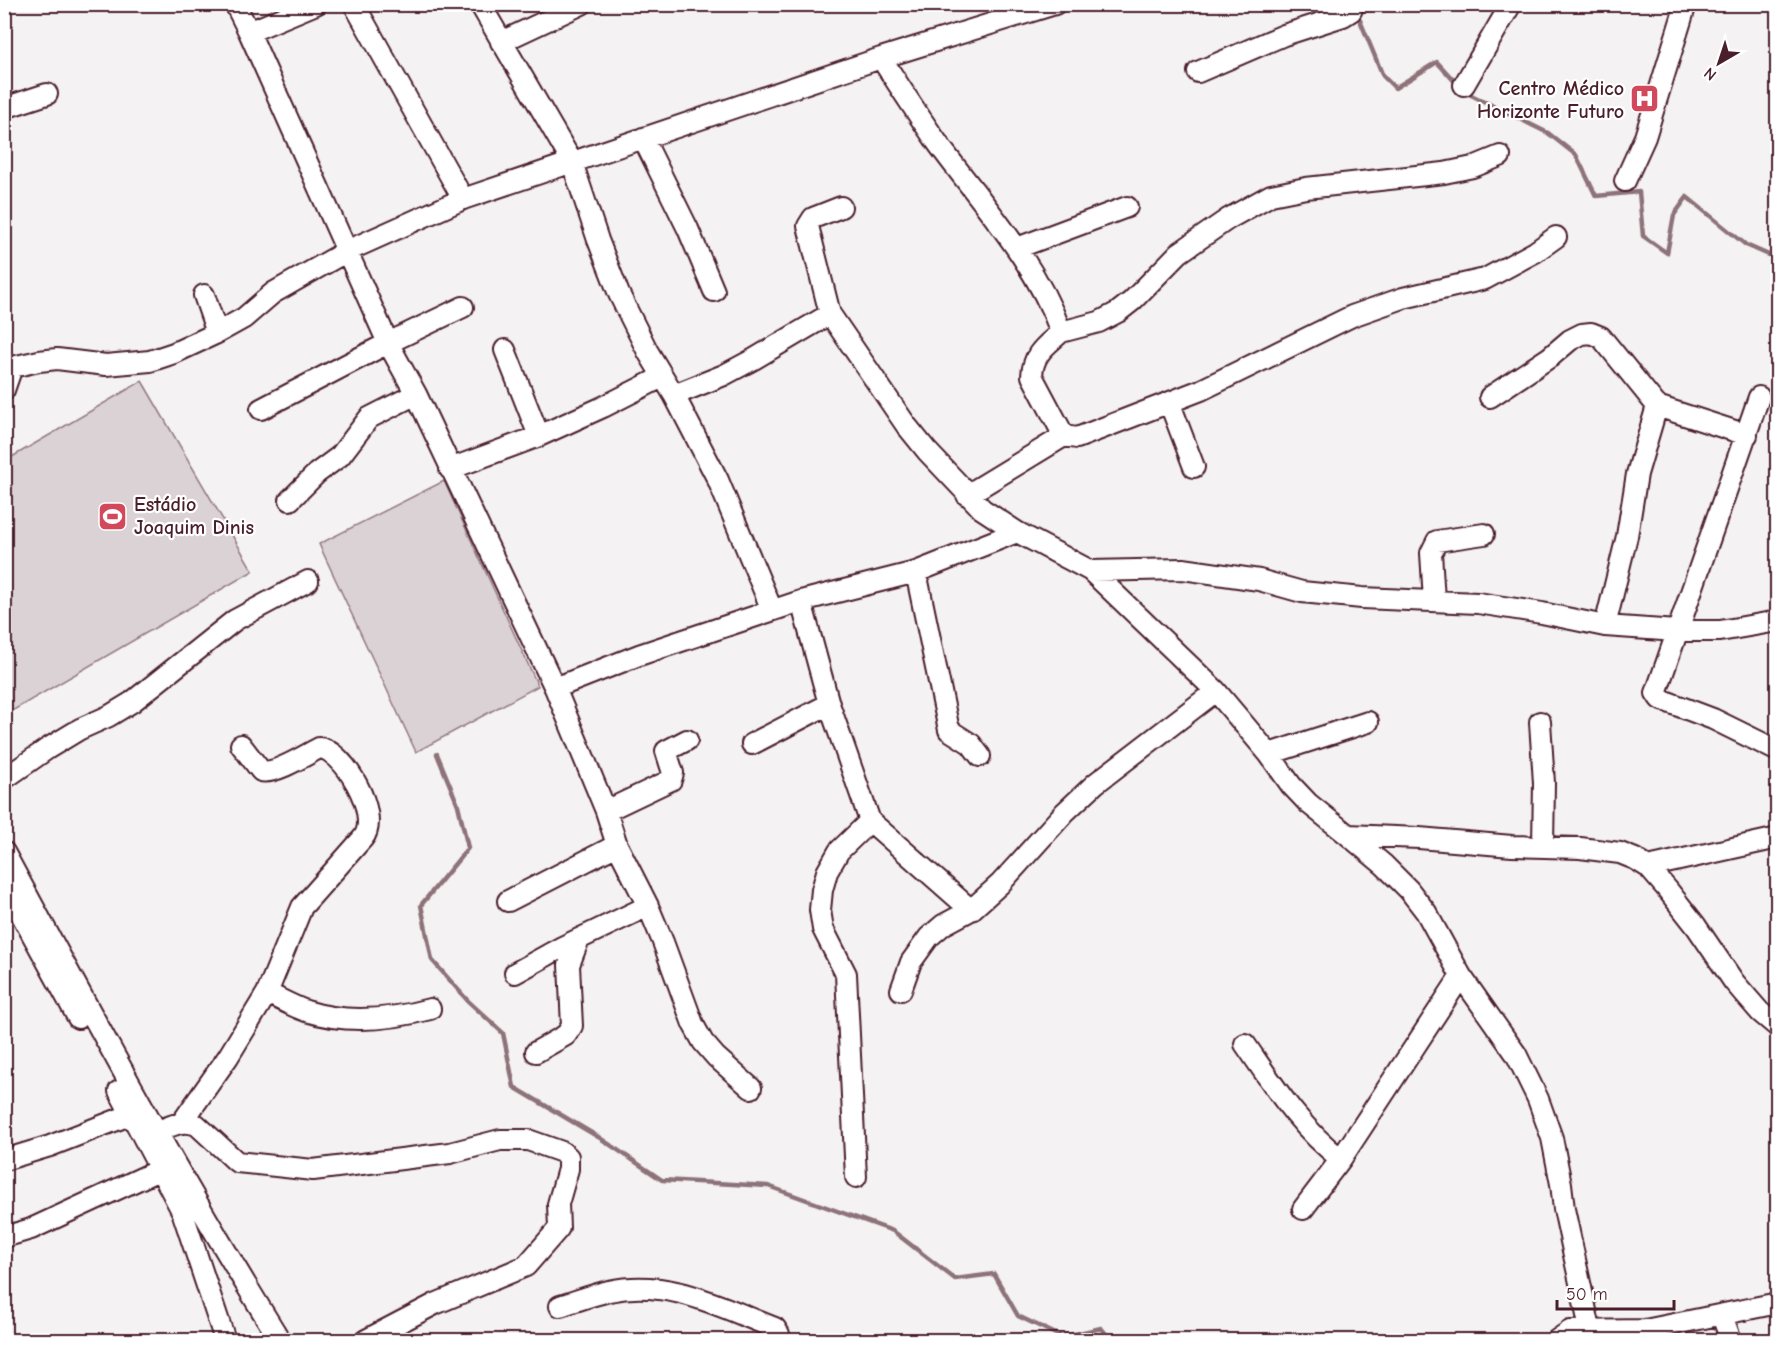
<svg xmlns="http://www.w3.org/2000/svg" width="1782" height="1345" font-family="'Comic Neue',sans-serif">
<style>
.green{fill:#dbd2d5;stroke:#927880;stroke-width:1.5}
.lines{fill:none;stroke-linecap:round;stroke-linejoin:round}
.stream{stroke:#8d727a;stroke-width:4.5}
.minor-casing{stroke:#4a1f2b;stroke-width:24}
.minor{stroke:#fff;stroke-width:20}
.labels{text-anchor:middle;stroke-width:4.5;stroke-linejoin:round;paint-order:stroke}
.poi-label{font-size:20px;font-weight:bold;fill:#4a1f2b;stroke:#fff;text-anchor:end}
</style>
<rect width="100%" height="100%" fill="#f4f2f2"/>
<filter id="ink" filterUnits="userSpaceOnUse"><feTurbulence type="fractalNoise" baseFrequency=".0167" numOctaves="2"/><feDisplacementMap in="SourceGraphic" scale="12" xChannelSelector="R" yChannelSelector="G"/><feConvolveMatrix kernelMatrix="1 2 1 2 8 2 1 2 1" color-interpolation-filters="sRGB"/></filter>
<g filter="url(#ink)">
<path class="green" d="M142,381L253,571L5,715V461Z
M444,481L538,686L416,752L319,544Z"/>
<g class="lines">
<path class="stream" d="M1357,13L1383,76L1395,88L1437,62L1457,84
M1465,92L1548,133L1576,155L1596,196L1639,192L1643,236L1667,253L1674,215L1687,197L1746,245L1778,259
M437,754L458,805L468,848L421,905L432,960L468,1001L503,1033L514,1087L600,1138L662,1180L768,1186L893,1231L955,1279L994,1274L1018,1316L1062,1337L1101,1328L1111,1340"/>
<defs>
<path id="minor" d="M235,4L249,32L388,343L416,394L555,688L606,811L617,845L648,906L663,942L693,1024L703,1042L716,1057L751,1088
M354,4L463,199
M480,4L572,162L598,240L619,294L648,352L674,395L718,480L772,610
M249,32L316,4
M501,42L582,4
M881,58C900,87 919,117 939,145C984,206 1035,261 1061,332C1046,346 1033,353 1032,376L1064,436
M1198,72L1284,35L1343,16L1351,11L1354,4
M1464,85L1511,4
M4,108L47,94
M643,138L688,229L714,291
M1625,181L1645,137L1686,4
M1017,248L1127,207
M204,295L217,333
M830,314L808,226L813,218L841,207
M1061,332L1099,322L1118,312L1132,301L1179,253L1228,219L1271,195L1306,188L1444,173L1473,167L1500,156
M505,350L539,436
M4,366L12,367L39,361L57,359L106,365L150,361L174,353L217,333L244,318L273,293L347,251L463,199L881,58L1055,4
M4,390L12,367
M674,395L724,375L754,359L830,314L906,425L927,451L982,509L1017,532
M1490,397L1550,357L1570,340L1582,334L1591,333L1601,337L1657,406L1747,435
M1759,397L1656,693L1660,699L1713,719L1778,751
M1170,404L1194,467
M261,409L388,343L463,307
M450,469L539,436L603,407L662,377
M967,495L1064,436L1077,438L1201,390L1352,316L1403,298L1485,279L1535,252L1556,237
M290,500L317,473L340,456L369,418L416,394
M1091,571L1183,569L1259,580L1302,592L1362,598L1478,603L1542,613L1605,626L1677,631H1720L1778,621
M916,572L949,730L971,744L980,756
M1434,600L1431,553L1437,541L1484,534
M801,601L829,704L870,821L839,851L827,872L822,890L820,910L823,929L846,974L856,1177
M1605,626L1627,536L1637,474L1657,406
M555,688L639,655L801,601L916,572L1017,532L1091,571L1216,691L1269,754L1291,785L1308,803L1348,835L1419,838L1512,846L1580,848L1620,853L1635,859L1648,867L1667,889L1696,926L1734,982L1760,1012L1778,1027
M1540,722L1544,783L1543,845
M752,744L829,704
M1269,754L1368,722
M4,779L47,749L80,729L109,716L132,702L235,620L308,581
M606,811L671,780L673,773L666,751L687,740
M870,821L971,910
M1348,835L1384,865L1409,890L1426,912L1461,976L1516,1054L1538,1099L1552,1138L1561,1184L1564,1209L1590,1329
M4,852C93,1017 181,1182 280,1340
M1648,867L1778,838
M4,883L78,1018
M508,901L617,845
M515,973L562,947L648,906
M901,990L911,962L929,937L943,925L971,910L1000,884L1065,812L1096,783L1216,691
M267,993C280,999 292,1006 306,1011C347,1024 389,1020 430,1009
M1245,1044C1274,1086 1300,1128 1341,1159
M536,1052L566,1035L572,1026L569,965L579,939
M119,1091L182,1211L225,1340
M183,1121L228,1057L267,993L302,907L363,838C382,815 342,748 319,748C306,755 274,775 261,771L241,745
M158,1131C172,1126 182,1119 197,1125L237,1162L313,1170L450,1153L500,1140H528L562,1152L568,1157V1169L558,1204L559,1228L526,1266L435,1304L366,1340
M4,1160L50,1146L132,1114
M1303,1209L1341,1159L1461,976
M4,1237L31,1229L161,1169
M560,1306C576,1301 592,1295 609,1291C670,1278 720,1307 775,1328L779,1334V1340
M1722,1316L1731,1340
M1557,1340L1570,1331L1645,1330L1778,1303"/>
</defs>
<use href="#minor" class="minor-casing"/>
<use href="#minor" class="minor"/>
</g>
</g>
<defs>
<symbol id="hospital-square" viewBox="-11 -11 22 22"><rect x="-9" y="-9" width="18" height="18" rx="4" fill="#d1495b" stroke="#fff"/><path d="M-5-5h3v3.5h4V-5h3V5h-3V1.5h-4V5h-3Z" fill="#fff"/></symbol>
<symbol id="stadium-square" viewBox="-11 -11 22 22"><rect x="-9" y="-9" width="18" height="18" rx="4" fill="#d1495b" stroke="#fff"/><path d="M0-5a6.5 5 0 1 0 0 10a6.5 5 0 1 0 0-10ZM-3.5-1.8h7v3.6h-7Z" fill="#fff"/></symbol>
</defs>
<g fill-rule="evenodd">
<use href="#hospital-square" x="1628" y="82" width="33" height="33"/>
<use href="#stadium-square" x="96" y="500" width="33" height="33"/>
</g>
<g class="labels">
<g class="poi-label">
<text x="1624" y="95">Centro Médico<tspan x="1624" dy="23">Horizonte Futuro</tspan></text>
<text x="134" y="511" text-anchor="start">Estádio<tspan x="134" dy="23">Joaquim Dinis</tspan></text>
</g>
</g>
<rect width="1782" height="1345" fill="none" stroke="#fff" stroke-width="24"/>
<rect x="12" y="12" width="1758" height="1321" fill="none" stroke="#4a1f2b" stroke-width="2" filter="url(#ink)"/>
<g transform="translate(1719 63) rotate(219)" stroke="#ffffff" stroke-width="4.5" paint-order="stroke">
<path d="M0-4.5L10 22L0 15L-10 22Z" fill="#4a1f2b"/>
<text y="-9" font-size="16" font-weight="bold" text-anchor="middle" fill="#4a1f2b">N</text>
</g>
<path d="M1557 1300v9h117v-9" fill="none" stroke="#4a1f2b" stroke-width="3"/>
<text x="1566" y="1300" font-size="18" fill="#4a1f2b" stroke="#ffffff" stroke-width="4.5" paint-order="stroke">50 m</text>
</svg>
